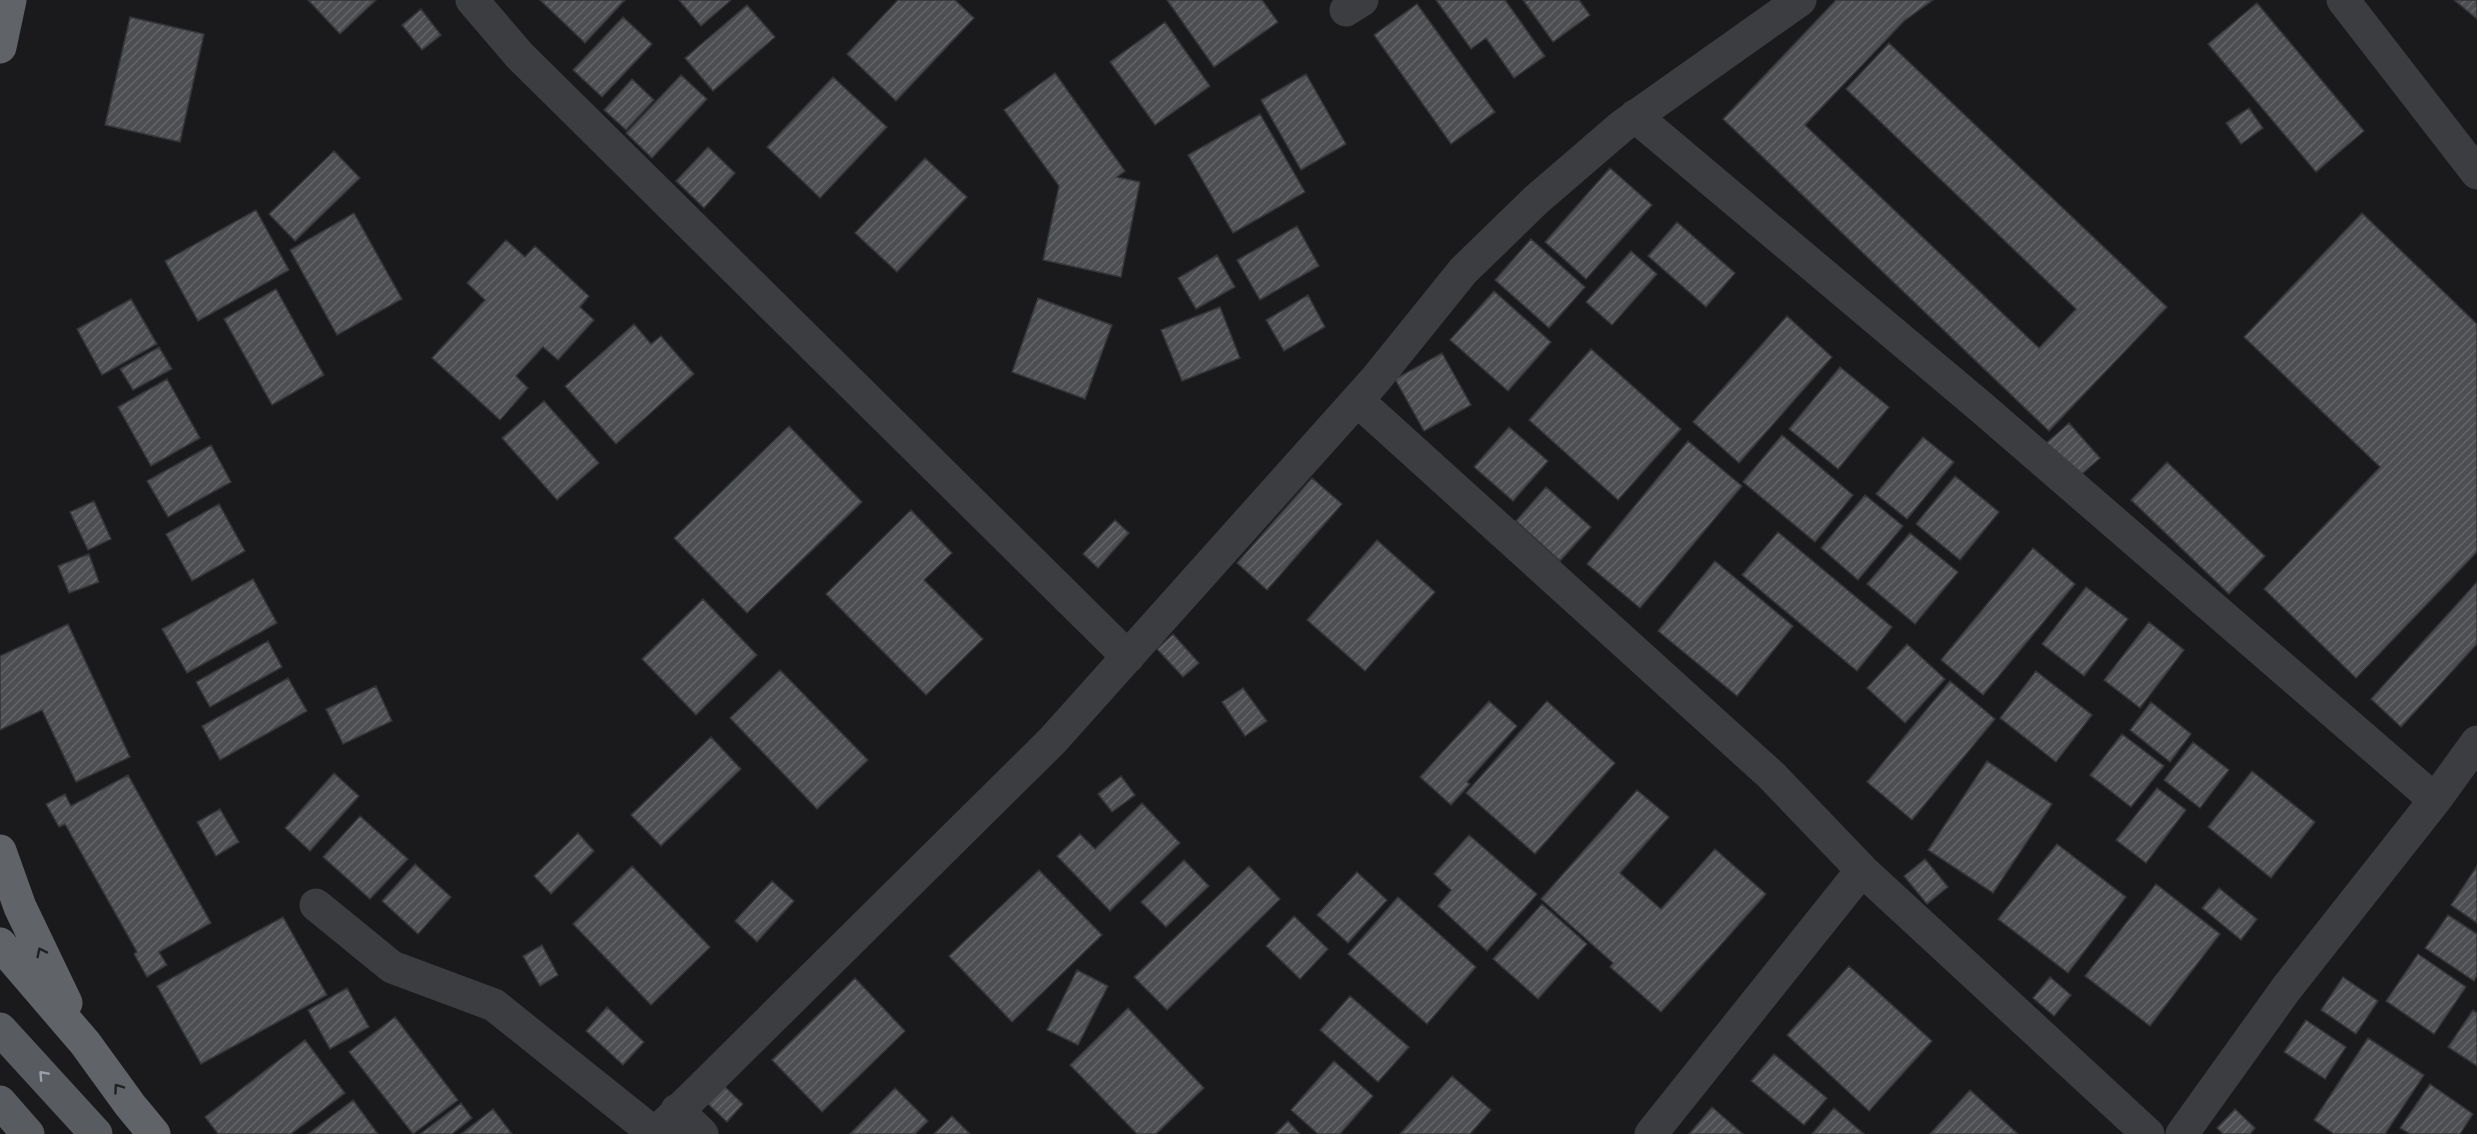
<svg xmlns="http://www.w3.org/2000/svg" width="2477" height="1134" font-family="Quicksand,sans-serif">
<style>
.building{fill:url(#building-hatch);stroke:#343538;stroke-width:1.5}
.lines{fill:none;stroke-linecap:round;stroke-linejoin:round}
.minor{stroke:#3b3d40;stroke-width:33}
.primary{stroke:#585b5f;stroke-width:33}
.trunk{stroke:#606468;stroke-width:33}
.oneway{stroke:#202123}
.oneway2{stroke:#9da2a8}
</style>
<defs>
<pattern id="building-hatch" width="6" height="6" patternUnits="userSpaceOnUse" patternTransform="scale(1.5)"><rect width="6" height="6" fill="#4c4e51"/><path d="M-1 1l2-2M0 6l6-6M5 7l2-2" fill="none" stroke="#636568"/></pattern>
</defs>
<rect width="100%" height="100%" fill="#1a1a1c"/>
<path class="building" d="M308,0H376L340,34Z
M540,0H625L585,43Z
M679,0H731L701,26Z
M898,0H955L974,18L896,101L847,54Z
M1167,0H1262L1278,22L1214,67Z
M1436,0H1505L1545,56L1514,78L1486,38L1471,49Z
M1523,0H1579L1590,15L1553,42Z
M1836,0H1933L1904,21L1805,125L2039,348L2076,309L1846,89L1889,43L2167,307L2049,431L1723,119Z
M2454,0H2477V19Z
M2257,3L2364,131L2316,172L2208,44Z
M1417,4L1495,112L1451,144L1374,35Z
M747,5L775,37L713,91L685,58Z
M421,9L441,35L422,50L402,25Z
M130,17L204,34L180,142L105,125Z
M623,17L652,44L602,97L573,70Z
M1165,22L1210,86L1155,125L1110,62Z
M1055,73L1125,171L1117,177L1140,182L1121,277L1043,260L1059,186L1004,110Z
M1306,74L1346,144L1301,170L1261,100Z
M681,75L707,99L652,158L626,133Z
M833,77L887,127L820,198L767,147Z
M632,79L654,100L626,130L604,110Z
M2249,108L2263,128L2241,144L2226,123Z
M1260,114L1305,192L1233,233L1188,155Z
M708,147L735,173L704,208L676,181Z
M334,151L360,178L295,241L269,214Z
M925,158L967,197L897,272L855,233Z
M1610,168L1652,205L1586,279L1545,242Z
M256,210L289,270L198,321L165,261Z
M354,213L402,299L337,335L290,250Z
M2362,213L2477,324V552L2356,678L2264,589L2380,467L2244,337Z
M1677,222L1735,273L1706,307L1648,256Z
M1297,226L1319,266L1260,300L1237,260Z
M1531,239L1585,287L1549,328L1495,280Z
M506,240L525,257L535,246L589,296L580,307L594,320L558,360L543,347L516,376L528,388L500,420L432,358L485,300L467,283Z
M1631,251L1657,274L1612,325L1586,302Z
M1217,255L1235,287L1196,309L1178,278Z
M276,289L324,375L272,405L224,319Z
M1494,291L1551,342L1508,391L1450,340Z
M1308,295L1325,327L1284,351L1266,320Z
M1038,298L1112,325L1085,399L1012,372Z
M131,299L157,344L102,375L77,329Z
M1220,307L1240,358L1182,381L1161,330Z
M1787,316L1832,357L1739,463L1693,422Z
M634,324L651,344L661,336L694,374L616,444L565,386Z
M159,347L172,369L133,390L120,369Z
M1591,349L1681,429L1618,500L1529,420Z
M1442,353L1471,405L1424,431L1395,379Z
M1840,367L1889,407L1838,469L1789,429Z
M167,379L200,438L151,466L118,407Z
M544,401L599,463L557,500L502,438Z
M2069,423L2100,458L2075,480L2044,445Z
M789,426L862,502L747,613L674,538Z
M1509,427L1548,461L1513,501L1474,467Z
M1782,435L1853,495L1815,542L1743,482Z
M1923,437L1954,462L1907,519L1876,494Z
M1688,441L1742,486L1640,608L1587,564Z
M211,445L231,482L168,517L147,481Z
M2167,462L2265,556L2229,594L2131,500Z
M1955,476L1999,512L1960,560L1916,524Z
M1312,478L1342,504L1267,590L1237,563Z
M1546,487L1591,527L1560,561L1516,521Z
M1865,495L1903,526L1858,580L1821,548Z
M94,501L111,539L88,550L70,512Z
M219,504L245,551L192,581L166,534Z
M911,510L952,553L924,580L983,639L926,695L826,594Z
M1115,520L1129,533L1098,568L1083,554Z
M1778,532L1892,627L1857,671L1742,575Z
M1910,533L1958,572L1915,624L1867,584Z
M1377,540L1435,592L1365,671L1307,620Z
M2033,548L2075,584L1983,695L1941,660Z
M89,554L99,582L69,593L58,566Z
M1715,561L1793,626L1737,696L1658,631Z
M253,579L277,623L187,673L162,629Z
M2477,582V644L2401,727L2371,699Z
M2086,587L2128,619L2084,676L2042,644Z
M703,599L757,655L696,715L642,659Z
M2149,622L2184,650L2140,708L2104,680Z
M68,624L130,757L76,782L42,710L0,730V656Z
M1173,634L1199,663L1183,677L1157,649Z
M268,641L282,667L210,707L196,682Z
M1907,644L1945,679L1905,723L1867,688Z
M780,670L868,760L817,809L730,718Z
M2036,671L2092,715L2056,762L2000,718Z
M288,678L307,711L220,760L202,726Z
M1950,681L1995,719L1912,820L1867,782Z
M376,686L392,721L343,744L326,709Z
M1243,688L1267,721L1245,736L1222,702Z
M1489,701L1517,726L1467,782L1470,784L1451,805L1420,777Z
M1547,701L1615,763L1535,854L1466,793Z
M2151,702L2191,734L2170,762L2130,730Z
M2122,734L2164,766L2131,807L2090,775Z
M711,737L741,769L661,846L631,815Z
M2193,742L2229,770L2200,808L2164,780Z
M1987,761L2052,804L1993,893L1928,850Z
M2252,771L2315,822L2271,878L2208,827Z
M334,773L359,796L310,851L285,828Z
M128,775L211,923L159,952L167,965L147,977L134,954L137,952L65,824L59,827L46,804L65,794L71,806Z
M1121,776L1135,795L1112,812L1098,794Z
M2157,788L2186,810L2146,863L2116,840Z
M1637,790L1669,817L1620,873L1661,909L1715,849L1766,894L1661,1012L1610,967L1613,963L1541,899Z
M1142,803L1180,843L1110,911L1057,856L1080,834L1095,849Z
M220,809L239,842L216,856L197,822Z
M360,816L408,859L370,899L323,857Z
M578,833L594,851L551,894L534,876Z
M1469,835L1537,894L1487,951L1438,906L1451,890L1434,874Z
M2057,844L2126,897L2068,973L1998,919Z
M1925,859L1948,887L1927,904L1904,876Z
M1184,860L1209,886L1166,927L1141,902Z
M415,864L451,897L418,934L382,901Z
M632,866L710,947L651,1005L573,924Z
M1249,866L1280,899L1167,1010L1134,977Z
M2477,866V923L2451,905Z
M1039,870L1102,935L1012,1022L949,956Z
M1357,872L1387,900L1348,943L1317,915Z
M772,881L794,901L757,942L735,921Z
M2156,884L2220,934L2150,1026L2085,976Z
M2219,888L2257,919L2241,940L2202,908Z
M1398,897L1476,967L1427,1024L1348,954Z
M1542,904L1587,944L1538,999L1493,959Z
M2448,915L2477,934V975L2474,981L2425,948Z
M1294,916L1328,949L1300,979L1266,946Z
M283,917L327,995L201,1064L157,986Z
M542,945L558,975L540,986L523,956Z
M2418,954L2466,987L2434,1034L2386,1001Z
M1849,966L1932,1041L1869,1111L1787,1035Z
M1077,970L1108,986L1078,1045L1047,1030Z
M2050,977L2071,995L2054,1016L2033,998Z
M2343,977L2378,1001L2356,1034L2321,1010Z
M855,978L905,1031L822,1112L772,1060Z
M347,988L369,1027L330,1049L308,1010Z
M1350,996L1409,1047L1378,1082L1320,1030Z
M607,1007L644,1042L623,1065L586,1031Z
M1128,1008L1204,1088L1156,1134H1137L1070,1065Z
M2473,1010L2477,1013V1066L2448,1047Z
M395,1017L458,1100L413,1134L349,1052Z
M2306,1020L2346,1047L2325,1079L2284,1052Z
M2368,1038L2424,1075L2385,1134H2334L2314,1120Z
M305,1040L345,1093L291,1134H218L205,1117Z
M1774,1054L1827,1098L1804,1125L1751,1081Z
M1334,1061L1373,1096L1340,1134H1318L1291,1110Z
M1452,1076L1491,1110L1470,1134H1400Z
M721,1083L743,1104L727,1122L705,1101Z
M2430,1084L2473,1114L2460,1134H2410L2400,1128Z
M895,1088L928,1121L915,1134H850Z
M1970,1090L2018,1134H1930Z
M353,1100L378,1134H308Z
M461,1103L472,1118L452,1134H420Z
M1712,1107L1743,1134H1689Z
M1834,1108L1864,1134H1812Z
M493,1109L512,1134H461Z
M2235,1109L2255,1128L2250,1134H2223L2217,1128Z
M952,1116L970,1134H934Z
M1288,1121L1300,1134H1275Z"/>
<g class="lines">
<path class="minor" d="M472,0L520,56L1128,657
M2343,0L2477,173
M1346,10L1362,0
M1635,116L1981,407L2435,800
M1357,400L1771,775L1862,870L2148,1134
M316,905L392,967L494,1005L655,1134L1053,740L1376,379L1463,271L1536,200L1622,126L1800,0
M677,1110L702,1134
M1651,1134L1862,870
M2182,1134L2286,989L2435,800L2477,742"/>
<path class="primary" d="M0,1029L96,1134
M0,1102L28,1134"/>
<path class="trunk" d="M0,47L10,0
M0,851L20,907L66,1003
M0,944L85,1043L130,1105L154,1134"/>
</g>
<defs><path id="oneway-chevron" d="M-2-3.5L2.5 0L-2 3.5" fill="none" stroke-width="1.6" stroke-linecap="round" stroke-linejoin="round" transform="scale(1.5)"/></defs>
<g class="oneway">
<use href="#oneway-chevron" transform="translate(41 952) rotate(-116)"/>
<use href="#oneway-chevron" transform="translate(118 1088) rotate(-125)"/>
</g>
<use class="oneway2" href="#oneway-chevron" transform="translate(43 1075) rotate(-133)"/>
</svg>
